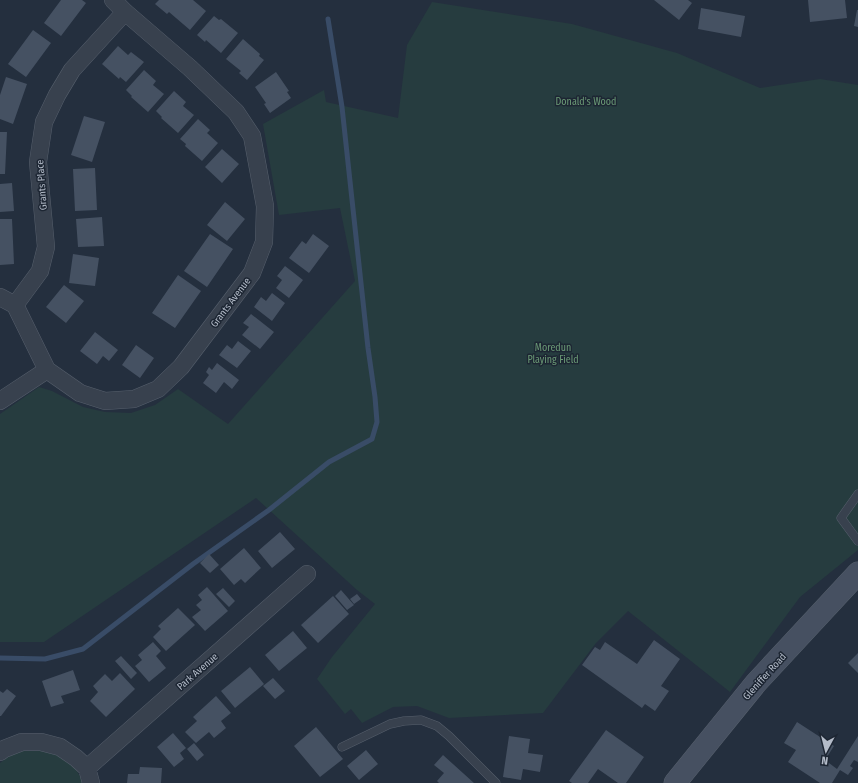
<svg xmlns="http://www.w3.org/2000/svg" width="858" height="783" font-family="'Fira Sans Condensed',sans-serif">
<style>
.green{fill:#263c3f}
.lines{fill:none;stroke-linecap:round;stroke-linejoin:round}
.stream{stroke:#394c67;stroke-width:5}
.building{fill:#455162}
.lane-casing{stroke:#565f6c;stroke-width:9}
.street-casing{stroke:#565f6c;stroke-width:18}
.secondary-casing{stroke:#565f6c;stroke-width:23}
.lane{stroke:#38414e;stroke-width:8}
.street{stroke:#38414e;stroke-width:17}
.secondary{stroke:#465061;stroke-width:22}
.labels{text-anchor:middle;stroke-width:3;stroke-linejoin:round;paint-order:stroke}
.park-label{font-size:10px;fill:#6b9a76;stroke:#1d2633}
.street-label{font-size:10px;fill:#b4bcc9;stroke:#1d2633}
</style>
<rect width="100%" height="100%" fill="#242f3e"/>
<path class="green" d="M432,2L572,24L677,53L760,88L820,79L858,85V550L800,597L730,692L628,611L596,643L543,713L449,718L417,706L393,707L362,723L351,709L345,714L317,679L332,657L375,604L357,590L256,498L44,642H0V414L39,387L52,391L83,407L105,412L131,413L155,405L178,389L228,424L355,281L340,208L279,215L263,124L324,90L326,102L398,118L407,45Z
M26,750H44L61,757L75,768L84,783H0V763L11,755Z"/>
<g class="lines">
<path class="stream" d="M0,658L45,659L83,649L193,564L269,510L329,462L372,439L377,422L375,397L368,348L342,107L328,19"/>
</g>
<path class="building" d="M61,0H82L86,3L61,36L44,23Z
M159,0H193L206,11L190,30L169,12L167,14L155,4Z
M654,0H688L692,3L679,20Z
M808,0H845L847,18L810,22Z
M701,8L745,16L741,37L698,29Z
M857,10H858V27L854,26Z
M214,16L219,20L221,19L238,33L221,53L206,40L205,42L197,35Z
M33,30L51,43L26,77L8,64Z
M243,39L260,54L259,56L264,60L247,80L239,73L241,71L226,59Z
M118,46L128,55L131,52L144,62L126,82L120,77L119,79L102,64Z
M144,70L156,81L153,85L164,94L148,112L131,97L132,96L126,90Z
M276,72L289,91L287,92L291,98L270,113L264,104L266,103L255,87Z
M6,77L27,84L13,124L0,119V95Z
M174,91L186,102L183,106L194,115L178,133L161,118L162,117L156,111Z
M84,116L105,122L92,162L71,155Z
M198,119L210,130L207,133L218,143L202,161L185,146L186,144L180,139Z
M0,132H7L5,174H0Z
M222,149L239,164L222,183L205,167Z
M95,168L97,210L75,211L73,169Z
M12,183L14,211L0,212V184Z
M225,202L245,219L227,241L207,225Z
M102,217L104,246L78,247L76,219Z
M0,219H12L14,264L0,265Z
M210,234L233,249L207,287L184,271Z
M313,234L329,246L309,273L289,258L302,241L306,244Z
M73,254L99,258L95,286L69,283Z
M285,266L303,280L289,298L276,288L282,280L277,276Z
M178,275L201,291L175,328L152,313Z
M64,285L84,301L66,323L46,307Z
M272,293L285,303L272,321L254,307L261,297L266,301Z
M251,314L274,332L260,349L242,335L249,327L243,323Z
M95,332L118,350L109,361L103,356L97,364L80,351Z
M238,341L251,351L237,368L219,355L227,345L232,349Z
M136,345L154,358L140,378L122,365Z
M217,363L239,380L232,389L224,382L216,393L203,383L209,375L206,372L209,367L212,370Z
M280,532L295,549L272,568L258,551Z
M244,548L261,568L245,583L241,579L234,585L220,569Z
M209,554L219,565L210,573L200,563Z
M207,587L228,611L205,631L192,617L201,610L196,605L202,600L198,595Z
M223,588L235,601L229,607L216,594Z
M341,590L354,605L347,610L335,596Z
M357,594L361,599L354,604L350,599Z
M333,596L349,614L318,643L301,625Z
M178,608L195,625L166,651L153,637L161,629L158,626Z
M293,631L307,648L279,671L265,655Z
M654,640L680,659L661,686L669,691L655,711L645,704L642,708L582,665L595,647L600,650L605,642L637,664Z
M153,642L161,651L156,656L166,668L149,682L135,666L142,660L138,655Z
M858,653V673L848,663Z
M121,656L137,673L131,679L115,661Z
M250,667L264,684L235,708L221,691Z
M73,670L80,690L61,696L64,703L51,707L42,681Z
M120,673L135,689L106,717L90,701L98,692L93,686L105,674L112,681Z
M273,678L285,691L275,699L263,686Z
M7,689L16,696L1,716H0V691L3,693Z
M216,696L231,713L221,721L226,728L214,738L209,732L196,743L185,732L197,721L193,717Z
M797,722L834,746L825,760L837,769L858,736V762L854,760L850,766L853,768L848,775L840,770L832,783H820L788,762L796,750L784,743Z
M316,727L343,759L320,777L294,746Z
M606,730L644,757L626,783H618L598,769L588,783H572L569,781Z
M173,733L186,748L180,753L184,759L174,767L157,747Z
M509,736L530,739L528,753L543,755L540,772L523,769L521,780L503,777Z
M194,743L204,755L197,761L187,749Z
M366,750L378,764L359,780L347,766Z
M443,755L474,783H439L437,781L444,773L434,765Z
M140,767L162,768L161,783H127L128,774H139Z"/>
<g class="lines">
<defs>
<path id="lane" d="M858,494L841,518L858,541
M342,747L390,724L404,721L421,720L437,726L449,736L496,783"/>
<path id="street" d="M0,297L15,305L47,370L80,393L105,401L134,399L158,389L181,367L252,273L264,242L265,206L252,136L236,112L190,68L125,12L113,0
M15,305L40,271L46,247L38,162L44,122L57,95L72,70L125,12
M0,401L47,370
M0,752L4,749L22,742H41L60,747L76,758L87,768L91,783
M87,768L307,574"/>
<path id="secondary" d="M675,783L756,683L858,573"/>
</defs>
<use href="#lane" class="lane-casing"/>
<use href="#street" class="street-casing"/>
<use href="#secondary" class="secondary-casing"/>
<use href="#lane" class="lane"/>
<use href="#street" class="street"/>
<use href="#secondary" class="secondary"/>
</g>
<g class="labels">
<g class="park-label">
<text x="586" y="105">Donald's Wood</text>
<text x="553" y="351">Moredun<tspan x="553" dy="12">Playing Field</tspan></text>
</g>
<g class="street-label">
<text transform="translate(41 185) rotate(-94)" y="4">Grants Place</text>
<text transform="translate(230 302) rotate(-53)" y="4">Grants Avenue</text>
<text transform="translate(197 671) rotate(-41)" y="4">Park Avenue</text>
<text transform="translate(764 676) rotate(-48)" y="4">Gleniffer Road</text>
</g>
</g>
<g transform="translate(826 751) rotate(187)" stroke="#1d2633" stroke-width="3" paint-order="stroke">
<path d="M0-3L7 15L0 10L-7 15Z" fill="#b4bcc9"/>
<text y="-6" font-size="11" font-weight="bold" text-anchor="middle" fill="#b4bcc9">N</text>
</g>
</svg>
